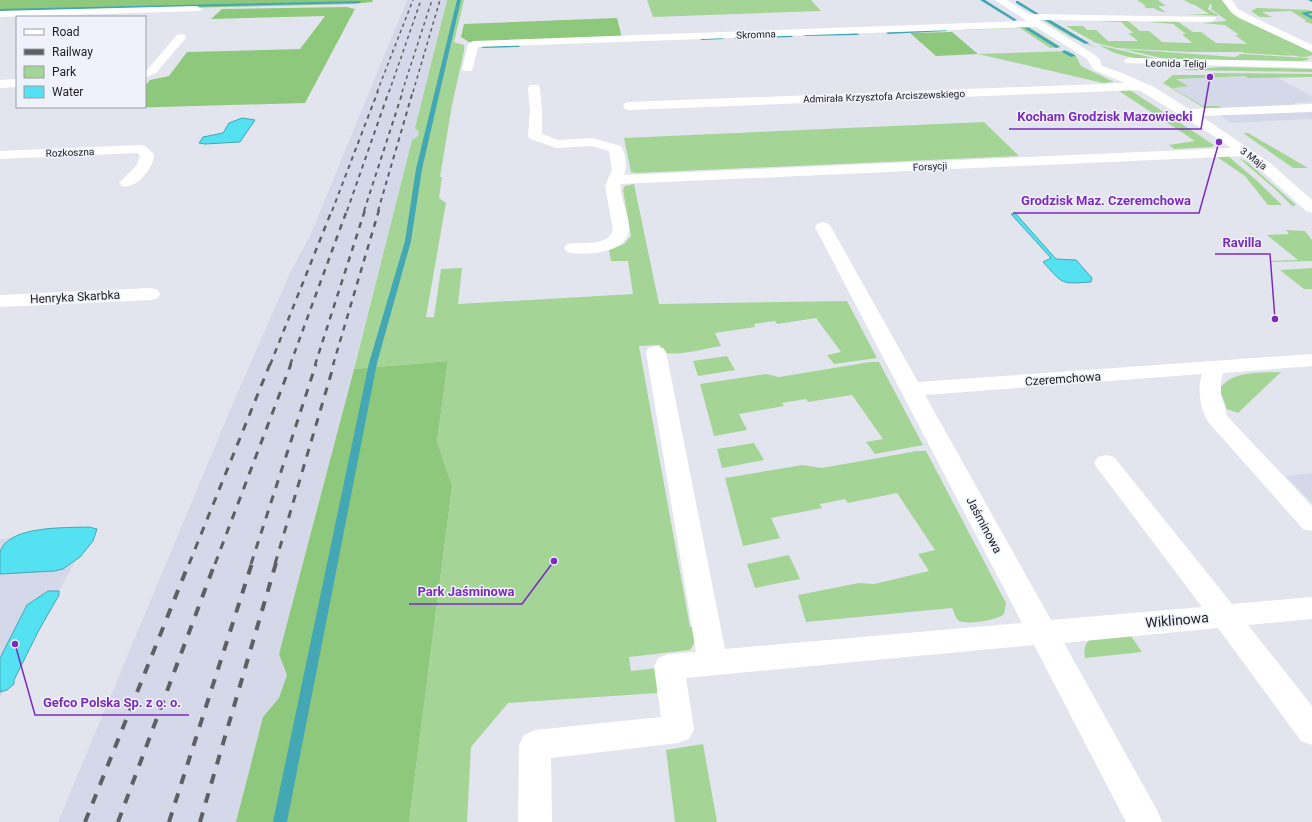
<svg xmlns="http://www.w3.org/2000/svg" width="1312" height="822" font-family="Roboto,sans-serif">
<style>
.built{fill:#d4d8e8}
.green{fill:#a4d596}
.forest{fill:#8dc87c}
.water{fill:#54e1f2;stroke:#44a7b4}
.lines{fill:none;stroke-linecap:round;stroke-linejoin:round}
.stream{fill:#44a7b4;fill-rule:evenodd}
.minor{fill:#fff;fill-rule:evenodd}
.rail-far4{stroke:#5f6065;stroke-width:1.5;stroke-dasharray:3.5 3.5;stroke-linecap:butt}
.rail-far3{stroke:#5f6065;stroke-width:2;stroke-dasharray:4.5 4.5;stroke-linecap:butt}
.rail-far2{stroke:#5f6065;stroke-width:2.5;stroke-dasharray:6 6;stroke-linecap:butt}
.rail-far1{stroke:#5f6065;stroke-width:3;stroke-dasharray:8 8;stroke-linecap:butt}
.rail{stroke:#5f6065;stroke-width:4;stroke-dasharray:10 10;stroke-linecap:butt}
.labels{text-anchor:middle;stroke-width:3;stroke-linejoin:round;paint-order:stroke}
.far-street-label{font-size:10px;fill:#1e1f22;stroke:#f0f2fb}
.street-label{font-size:12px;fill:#1e1f22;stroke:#f0f2fb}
.near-street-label{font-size:14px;fill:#1e1f22;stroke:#f0f2fb}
.leader{fill:none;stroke:#7b2cbf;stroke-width:1.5}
.callout-dot{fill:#7b2cbf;stroke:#f0f2fb;stroke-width:1.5}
.callout-label{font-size:13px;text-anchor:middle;font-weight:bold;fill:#7b2cbf;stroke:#f0f2fb;stroke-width:3;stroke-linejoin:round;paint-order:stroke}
</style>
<rect width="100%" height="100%" fill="#e3e5ee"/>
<path class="built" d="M407,0H447L415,128L419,132L418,136L412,140L337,433L279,654L287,675L279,698L263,717L236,822H58L231,408L291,271L310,236Z
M1244,76L1248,78L1276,77L1312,96V102L1294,103L1299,106L1221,109L1219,106H1203L1172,87L1187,86L1175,78Z
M1312,111V119L1231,123L1219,115Z
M1312,473V503L1286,476Z
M91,532L59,591L0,698V539Z"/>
<path class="green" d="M447,0H464L454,42L464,45V51L452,105L440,177H442L439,198L446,203L426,317H434L441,269L462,268L458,304L633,294L628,261H611L609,250L624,244L631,236L623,190L625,186L634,184L659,304L847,301L877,358L834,364L827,355L841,352L816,318L777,324L775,321L754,324L755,327L715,333L721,346C708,348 672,358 661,351L660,345L639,346L690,627H693L695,642L690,650L629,657L631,671L657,668V693L508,703L471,747L467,822H409L452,486L437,441L448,361L354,369L412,140L418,136L419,132L415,128Z
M647,0H811L821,11L653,17Z
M1137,0H1158L1166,6H1158L1165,12C1160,12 1158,10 1153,8C1149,8 1147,9 1144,7L1146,6Z
M1184,0H1222L1231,12L1312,52V55C1303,60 1288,54 1278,51L1293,56L1243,53L1244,52H1188L1117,48L1096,43L1066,26H1083L1087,30H1096L1108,41H1138L1128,33H1133L1121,22L1097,21L1127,20L1140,31H1149L1162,42L1192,43L1182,34H1186L1173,24L1149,22L1177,21L1193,32H1201L1216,43L1247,44L1235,35H1239L1225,25L1202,23L1227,21L1222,17H1208H1222L1211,9L1212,5L1210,4L1208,9L1219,16L1187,14H1209L1195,5L1191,4Z
M1257,8L1309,10L1312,12V24L1303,21H1307L1291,11L1262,12L1272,17H1260L1251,11Z
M1047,18L1096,48L1071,37L1041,19Z
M1029,27L1061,47L1050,48L1020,28L963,30L961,28Z
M1099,45L1162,60C1138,59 1121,58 1099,45Z
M1123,49L1235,57L1241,54L1309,58L1307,60L1302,61L1165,59Z
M1068,51L1076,56L1081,66L1114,82L1103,83L978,54Z
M1222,67L1312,69V72L1180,70Z
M1207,73L1312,74V77L1248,78L1244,76L1176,79L1188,86L1173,88L1203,106H1219L1222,108L1206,109L1163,83L1173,75H1208Z
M1130,90L1214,145L1212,147L1174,149L1169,145L1195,141L1119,91Z
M984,122L1019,156L636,173L631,172L624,138Z
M1243,133H1248L1308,168H1293Z
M1228,156L1255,179L1282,205H1268L1245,176L1217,157Z
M1239,158L1247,162L1296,205L1292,206L1275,189Z
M1286,230L1305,231L1312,240V261L1271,262L1269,261L1298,260L1267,235L1289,234Z
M1312,268V289H1304L1280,270Z
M727,356L735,370L698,376L693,361Z
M870,362H879L923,445L875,454L866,442L883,439L852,395L808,402L806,399L782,403L784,406L739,414L747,430L714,436L700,384L766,374L779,377Z
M1281,372L1238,413L1227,409L1221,393V387C1235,370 1261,373 1281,372Z
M754,443L764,460L722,468L717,449Z
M917,451H926L1006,603L1004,614C999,620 964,626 958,620C955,617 954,611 952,608L806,622L798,595L859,583L874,584L929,571L918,554L935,550L897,493L848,503L845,499L820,504L822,508L771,518L780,538L743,546L725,478L802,465L822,468Z
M789,555L800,579L755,588L747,564Z
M1093,636H1131L1142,652L1085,658C1083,648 1086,642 1093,636Z
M703,744L717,822H675L666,750Z"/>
<path class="forest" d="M0,0H373L372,2L353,4L0,12Z
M347,7L355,9L305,103L124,108L145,107V86L150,80L169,76L187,52L300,49L325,16L211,19L222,9Z
M617,18L622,38L469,42L461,37L464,24Z
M952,32L978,54L936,56L910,33Z
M448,361L437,441L452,486L409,822H236L263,717L279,698L287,675L279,654L354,369Z"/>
<path class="water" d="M242,118L255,120L240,142L205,144L199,143L203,137L223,133L229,123Z
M1011,214H1016L1056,259L1076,260L1092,278L1091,282C1060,284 1064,285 1043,262L1051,258Z
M89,527L97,529L93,541L80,557L63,569L54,571L0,574C0,567 0,558 0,552C8,525 67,528 89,527Z
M48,591H59V595L39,630L14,680V684L7,690L0,692V658L27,605Z"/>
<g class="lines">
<path class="stream" d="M457,0H461L422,169L411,241L377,363L287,822H273L369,363L405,241L416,169Z
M980,0H985L1017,20L1014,21Z
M1308,0H1312V2Z
M361,1L360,3L0,11V9Z
M1016,1H1018L1039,14L1036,15L1016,3Z
M1312,11V13L1307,14L1312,16V19L1301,13Z
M1043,17H1045L1089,43L1085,44L1043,19Z
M1015,26H1026L1060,47L1056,48L1024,28H1014Z
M945,29L947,31L888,34L886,33L888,32Z
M857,33L859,35L805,36L803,35L805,34Z
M791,35L793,37L736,39L734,38L736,37Z
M722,37L724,39L702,40L700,39Z
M518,45L520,47L483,48L481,47L483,46Z
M1064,50L1075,55V56L1071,57L1062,52Z"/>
<path class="minor" d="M995,0H1007L1029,14L1215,17L1216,19L1211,22L1039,20L1095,55L1101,61L1100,63L1102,66L1122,73L1154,87L1189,109L1312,104V112L1201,116L1270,163L1312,200V213L1306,211L1260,169L1242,156L621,184C619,199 630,215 629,230C627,254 584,256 567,252L564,248L567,244C582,241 606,248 613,230L605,186L612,170L609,151L591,146L557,148L530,139L528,136L530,111L528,88L530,85H538L540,88L542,111V134L558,140L592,138L621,146C626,153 627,167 624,175L1231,148L1212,135L1139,90L629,110L625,109L623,106L625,103L629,102L1125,83L1094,70L1087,59L1036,27L478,47L472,71H464L462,69L468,44L473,41L1027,21Z
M1222,0H1232L1238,9L1247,14L1312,45V52L1239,18L1232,13Z
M197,6L202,9L200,11L0,17V11Z
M181,34L185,35L186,37L185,39L156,73L145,78V70L148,69L177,35Z
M1130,58L1312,62V68L1126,63L1124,61L1126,59Z
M17,79V87L0,88V80Z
M140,145L145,146L154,154C154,168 136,190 122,186L119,183L137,165L140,155L137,153L0,159V151Z
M823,222L829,224L831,227L918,382L1312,354V366L1223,373L1221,383V395L1227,416L1312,506V531L1303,529L1209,423C1200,409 1197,390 1202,374L925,395L1051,620L1202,607L1098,469L1094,463L1098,457L1106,455L1114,457L1232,604L1312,597V619L1248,625L1312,706V745L1301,741L1218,628L1064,643L1157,810L1162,822H1126L1034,645L686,678L694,729L689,739L678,743L551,758L552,822H518L519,745L524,735L535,730L661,717L654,667L658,658L669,654L696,652L646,352L649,348L656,346L663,348L666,352L725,649L1022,623L815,227L817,224Z
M151,288L158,290L160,294L158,298L151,300L0,307V295Z"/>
<path class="rail-far4" d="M377,92L413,0
M389,92L421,0
M402,92L432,0
M413,92L440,0"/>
<path class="rail-far3" d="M332,211L378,91
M347,211L389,91
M364,211L403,91
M378,211L413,91"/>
<path class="rail-far2" d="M270,365L332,210
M290,365L347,210
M315,365L365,210
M333,365L379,210"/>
<path class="rail-far1" d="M189,564L270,364
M215,564L291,364
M251,564L316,364
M275,564L334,364"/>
<path class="rail" d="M85,822L189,563
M118,822L215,563
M169,822L252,563
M200,822L276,563"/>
</g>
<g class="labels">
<g class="far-street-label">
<text transform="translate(756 34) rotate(-2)" y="4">Skromna</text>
<text transform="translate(1176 63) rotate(1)" y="4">Leonida Teligi</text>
<text transform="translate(884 96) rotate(-2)" y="4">Admirała Krzysztofa Arciszewskiego</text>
<text transform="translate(70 152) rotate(-2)" y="4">Rozkoszna</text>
<text transform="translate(1254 158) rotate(37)" y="4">3 Maja</text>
<text transform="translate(930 166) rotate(-3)" y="4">Forsycji</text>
</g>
<g class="street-label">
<text transform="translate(75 297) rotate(-3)" y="4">Henryka Skarbka</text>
<text transform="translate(1063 379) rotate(-4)" y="4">Czeremchowa</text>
<text transform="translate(984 525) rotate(62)" y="4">Jaśminowa</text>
</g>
<g class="near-street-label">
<text transform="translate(1177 620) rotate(-5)" y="5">Wiklinowa</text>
</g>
</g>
<path class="leader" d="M1210 77L1201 129H1009M1219 142L1199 213H1013M1275 319L1270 254H1215M554 561L522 604H409M15 644L35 715H189"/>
<g class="callout-dot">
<circle cx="1210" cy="77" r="4"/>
<circle cx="1219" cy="142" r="4"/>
<circle cx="1275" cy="319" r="4"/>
<circle cx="554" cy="561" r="4"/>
<circle cx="15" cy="644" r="4"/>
</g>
<g class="callout-label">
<text x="1105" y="121">Kocham Grodzisk Mazowiecki</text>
<text x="1106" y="205">Grodzisk Maz. Czeremchowa</text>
<text x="1242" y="247">Ravilla</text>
<text x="466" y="596">Park Jaśminowa</text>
<text x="112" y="707">Gefco Polska Sp. z o. o.</text>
</g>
<rect x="16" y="16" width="130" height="92" fill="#f0f2fb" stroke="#9c9ea4"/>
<rect x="24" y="29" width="20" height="6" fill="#ffffff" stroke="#9c9ea4"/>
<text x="52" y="36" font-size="12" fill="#1e1f22">Road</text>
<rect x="24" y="49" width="20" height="6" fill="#5f6065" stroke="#9c9ea4"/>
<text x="52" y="56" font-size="12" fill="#1e1f22">Railway</text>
<rect x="24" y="66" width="20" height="12" fill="#a4d596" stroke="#9c9ea4"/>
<text x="52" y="76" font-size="12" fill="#1e1f22">Park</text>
<rect x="24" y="86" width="20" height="12" fill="#54e1f2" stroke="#9c9ea4"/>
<text x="52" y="96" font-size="12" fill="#1e1f22">Water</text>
</svg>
